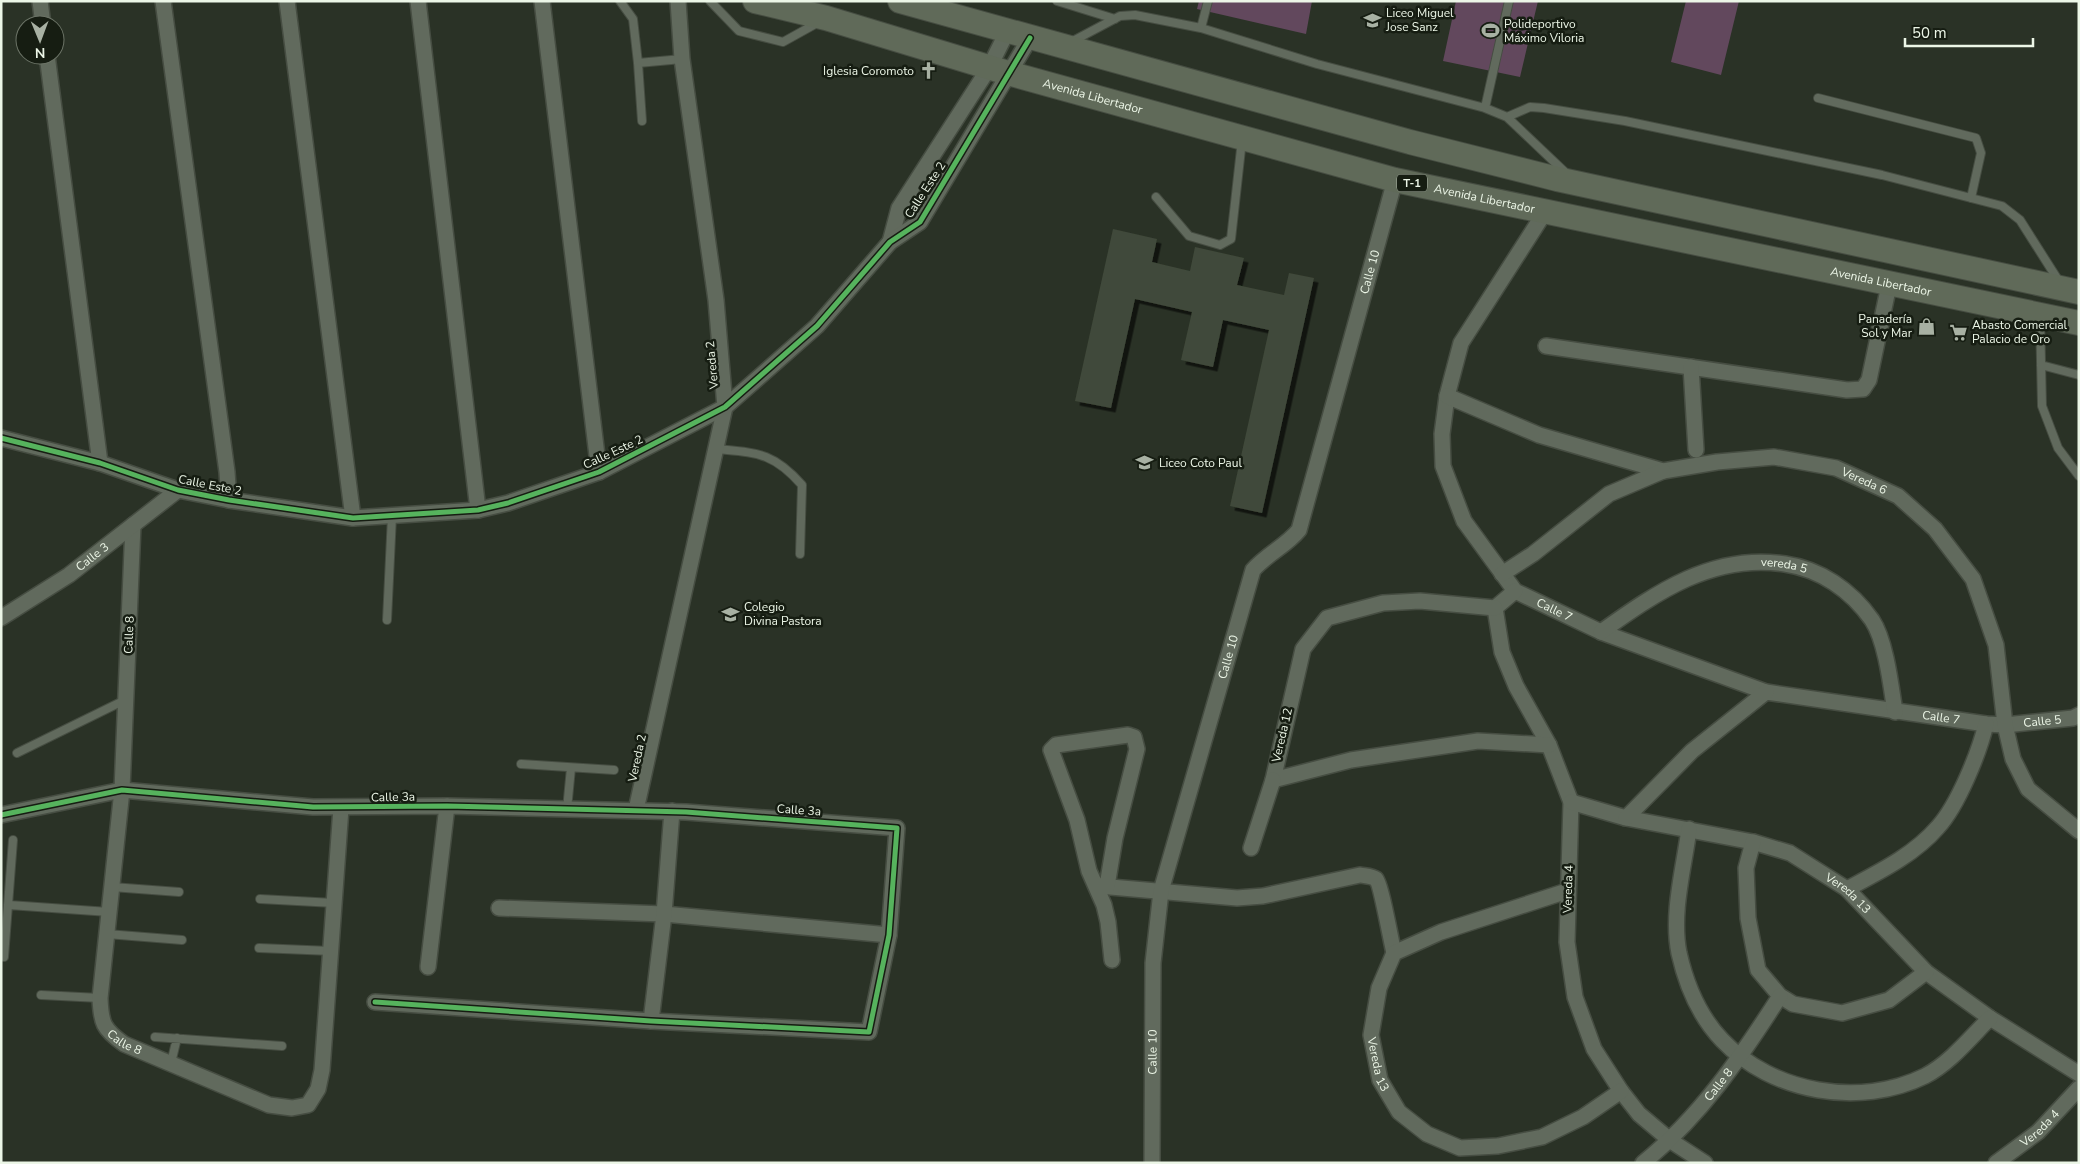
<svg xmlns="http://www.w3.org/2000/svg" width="2080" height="1164" font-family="'Nunito Sans',sans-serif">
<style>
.pitch{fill:#62485d}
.building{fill:#40493a;filter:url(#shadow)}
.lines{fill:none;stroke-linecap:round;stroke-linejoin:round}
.service-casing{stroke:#464d42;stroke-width:10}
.minor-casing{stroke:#464d42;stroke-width:18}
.primary-casing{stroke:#464d42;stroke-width:26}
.service{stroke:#616a5d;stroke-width:8}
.minor{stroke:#616a5d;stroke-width:15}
.primary{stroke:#606a59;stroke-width:24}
.cycleway-casing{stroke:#161d12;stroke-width:8}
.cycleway{stroke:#56b35d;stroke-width:5}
.labels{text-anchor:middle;stroke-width:5;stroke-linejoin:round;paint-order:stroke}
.shield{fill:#161d12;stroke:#acb5a7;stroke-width:1}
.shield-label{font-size:11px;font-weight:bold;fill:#ecf6e7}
.poi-label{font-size:12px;fill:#ecf6e7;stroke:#161d12;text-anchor:start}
.street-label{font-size:12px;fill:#ecf6e7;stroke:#161d12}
</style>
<defs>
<filter id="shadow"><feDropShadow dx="4.5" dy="4.5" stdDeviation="0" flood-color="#0009"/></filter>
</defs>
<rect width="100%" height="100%" fill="#2a3226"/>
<path class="pitch" d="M1199,1H1312L1306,34L1197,9Z
M1456,1H1538L1520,77L1443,61Z
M1686,1H1739L1721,75L1671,62Z"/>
<path class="building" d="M1113,229L1157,239L1152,262L1190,271L1195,247L1244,258L1237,285L1284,295L1289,273L1314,278L1262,513L1230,506L1269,330L1223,320L1213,367L1181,360L1192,312L1135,299L1111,408L1075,401Z"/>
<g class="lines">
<defs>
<path id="service" d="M620,1L633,19L638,63
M710,1L739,31L783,42L819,22
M1057,1L1115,19
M1201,28L1208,1
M1071,42L1120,16L1135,15L1201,28L1317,64L1485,108L1507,117L1567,174
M1818,98L1976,138L1981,153L1971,198
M1485,108L1509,1
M1507,117L1530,107L1544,108L1625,121L1882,175L2002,206L2020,220L2060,283
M642,121L638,63L682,59
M1156,197L1189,236L1220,245L1231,239L1242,140
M2040,317L2042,406L2058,448L2079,476
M2041,365L2079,375
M716,449C757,453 773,452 802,485L800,554
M387,620L392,516
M17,753L127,699
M521,764L614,770
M567,809L571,768
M112,887L179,892
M260,899L334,903
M9,905L109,912
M107,934L182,940
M259,948L331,951
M4,957L13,840
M41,995L100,998
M155,1037L282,1046
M171,1063L177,1038"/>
<g id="minor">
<path d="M40,1L43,25"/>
<path d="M163,1L227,472L229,500"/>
<path d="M287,1L353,518"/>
<path d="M418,1L478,510"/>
<path d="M542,1L599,472"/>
<path d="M47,55L100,463"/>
<path id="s1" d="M1545,212L1461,343L1447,396L1442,434L1443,466L1464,521L1515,591L1601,632L1766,692L1986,724L2005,725L2073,718L2079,715"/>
<path d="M890,242L899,208L989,68L1007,32"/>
<path d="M1546,346L1847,390L1863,389L1869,380L1889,285"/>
<path d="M1691,367L1696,450"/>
<path id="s2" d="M1447,396L1539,435L1663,471L1717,462L1774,457L1836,468L1898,496L1935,529L1973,579L1996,645L2005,725L2013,759L2028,789L2079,831"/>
<path d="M1,438L100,463L178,490L229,500L353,518L478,510L508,503L599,472L725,407L817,326L890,242L920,222L1030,38"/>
<path id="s3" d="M133,525L122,790L100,998C101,1023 103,1029 124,1044L269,1105L292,1108L308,1105L318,1089L322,1070L341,808"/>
<path d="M1502,574L1533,554L1609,494L1663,471"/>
<path d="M1515,591L1495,608L1502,652L1516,686L1549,745L1571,802L1567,942L1575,997L1594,1049L1621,1091L1639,1114L1671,1141L1705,1163"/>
<path d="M1495,608L1420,601L1383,603L1327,618L1303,649L1273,780L1351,760L1478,741L1549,745"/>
<path id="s4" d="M1,618L69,575L178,490"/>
<path id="s5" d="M1601,632C1657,592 1713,553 1785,564C1820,569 1851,590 1872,620C1886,641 1891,686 1895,712"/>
<path id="s6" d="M1571,802L1626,818L1753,842L1790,853L1847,889L1926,972L1990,1018L2079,1074"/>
<path d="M636,810L725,407L716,300L682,59L678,1"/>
<path d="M1,815L122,790L313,807L447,806L686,812L897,828L889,935L869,1032L651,1021L375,1002"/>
<path d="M1626,818L1692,751L1766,692"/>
<path d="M1689,829C1684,868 1671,913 1679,953C1686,984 1700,1017 1722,1040C1772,1093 1860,1108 1925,1076C1950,1063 1970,1038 1990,1018"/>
<path d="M1753,842L1746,868L1748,918L1758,970L1780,996L1793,1004L1842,1013L1889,1000L1926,972"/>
<path d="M1251,848L1273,780"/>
<path d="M1099,886L1237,898L1263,896L1360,875C1365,876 1372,876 1376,879C1381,884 1391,941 1394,953"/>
<path d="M1107,886L1115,838L1137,749L1134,737L1128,735L1056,745L1051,750L1077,820L1089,871L1104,905L1108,922L1112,960"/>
<path d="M1847,889C1879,872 1914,855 1938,827C1958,805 1979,753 1986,724"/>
<path id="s7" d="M1567,891L1441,932L1394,953L1379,988L1371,1035L1380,1080L1399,1112L1427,1134L1460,1148L1498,1146L1542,1137L1583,1117L1621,1091"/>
<path d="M499,908L664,914L889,935"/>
<path d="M428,967L447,806"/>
<path d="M651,1021L664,914L672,811"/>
<path id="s8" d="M1152,1163L1153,963L1161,891L1253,570C1267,554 1286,546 1299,530L1395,180"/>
<path id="s9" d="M1643,1163C1700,1117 1741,1057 1780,996"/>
<path id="s10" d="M1996,1163L2038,1132L2079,1088"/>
</g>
<g id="primary">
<path id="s11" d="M755,1L826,18L1008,73L1395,180L2079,323"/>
<path d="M900,1L1410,142L1557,179L2079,292"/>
</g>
</defs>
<use href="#service" class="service-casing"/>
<use href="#minor" class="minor-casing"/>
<use href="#primary" class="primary-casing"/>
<use href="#service" class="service"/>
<use href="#minor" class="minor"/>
<use href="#primary" class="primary"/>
<defs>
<path id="cycleway" d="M1,438L100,463L178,490L229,500L353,518L478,510L508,503L599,472L725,407L817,326L890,242L920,222L1030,38
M1,815L122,790L313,807L447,806L686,812L897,828L889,935L869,1032L651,1021L375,1002"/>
</defs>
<use href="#cycleway" class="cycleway-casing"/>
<use href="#cycleway" class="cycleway"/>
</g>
<defs>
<symbol id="school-bare" viewBox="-9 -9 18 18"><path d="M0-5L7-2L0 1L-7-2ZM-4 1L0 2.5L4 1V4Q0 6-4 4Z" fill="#a8b1a3" stroke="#161d12" stroke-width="2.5" paint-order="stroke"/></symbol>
<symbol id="stadium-bare" viewBox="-9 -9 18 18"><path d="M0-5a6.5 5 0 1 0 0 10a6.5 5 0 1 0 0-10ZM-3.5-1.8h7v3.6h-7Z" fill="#a8b1a3" stroke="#161d12" stroke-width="2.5" paint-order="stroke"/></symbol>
<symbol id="church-bare" viewBox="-9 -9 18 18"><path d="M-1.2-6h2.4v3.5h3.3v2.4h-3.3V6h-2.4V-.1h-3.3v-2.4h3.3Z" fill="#a8b1a3" stroke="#161d12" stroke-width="2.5" paint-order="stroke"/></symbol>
<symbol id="shop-bare" viewBox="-9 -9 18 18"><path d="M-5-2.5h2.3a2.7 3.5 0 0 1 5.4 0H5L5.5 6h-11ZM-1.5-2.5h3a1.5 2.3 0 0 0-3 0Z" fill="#a8b1a3" stroke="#161d12" stroke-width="2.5" paint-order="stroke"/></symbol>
<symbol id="supermarket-bare" viewBox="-9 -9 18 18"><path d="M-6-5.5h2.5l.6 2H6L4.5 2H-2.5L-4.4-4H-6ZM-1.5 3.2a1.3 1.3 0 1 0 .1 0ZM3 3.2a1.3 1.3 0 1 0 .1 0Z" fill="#a8b1a3" stroke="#161d12" stroke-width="2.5" paint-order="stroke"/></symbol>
</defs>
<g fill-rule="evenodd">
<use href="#school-bare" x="1360" y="8" width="25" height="25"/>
<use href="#stadium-bare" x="1478" y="18" width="25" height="25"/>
<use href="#church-bare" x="916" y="58" width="25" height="25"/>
<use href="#shop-bare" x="1914" y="314" width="25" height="25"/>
<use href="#supermarket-bare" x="1946" y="320" width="25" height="25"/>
<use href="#school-bare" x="1132" y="450" width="25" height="25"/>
<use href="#school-bare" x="718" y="602" width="25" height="25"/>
</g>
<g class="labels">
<rect class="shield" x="1397" y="174.5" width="30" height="17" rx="4"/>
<g class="shield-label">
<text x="1412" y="187">T-1</text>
</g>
<g class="poi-label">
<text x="1386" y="17">Liceo Miguel<tspan x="1386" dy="14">Jose Sanz</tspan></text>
<text x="1504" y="28">Polideportivo<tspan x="1504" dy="14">Máximo Viloria</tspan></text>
<text x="914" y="75" text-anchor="end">Iglesia Coromoto</text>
<text x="1912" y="323" text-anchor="end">Panadería<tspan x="1912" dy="14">Sol y Mar</tspan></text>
<text x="1972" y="329">Abasto Comercial<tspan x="1972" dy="14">Palacio de Oro</tspan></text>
<text x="1159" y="467">Liceo Coto Paul</text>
<text x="744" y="611">Colegio<tspan x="744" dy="14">Divina Pastora</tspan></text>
</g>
<g class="street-label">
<text dy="4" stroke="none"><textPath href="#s11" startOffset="351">Avenida Libertador</textPath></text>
<text transform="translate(925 190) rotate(-57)" y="4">Calle Este 2</text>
<text dy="4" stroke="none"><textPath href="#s11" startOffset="756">Avenida Libertador</textPath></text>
<text dy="4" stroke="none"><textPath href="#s8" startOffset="935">Calle 10</textPath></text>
<text dy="4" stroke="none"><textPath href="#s11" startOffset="1161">Avenida Libertador</textPath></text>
<text transform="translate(712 365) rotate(-95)" y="4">Vereda 2</text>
<text transform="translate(613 452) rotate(-25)" y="4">Calle Este 2</text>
<text dy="4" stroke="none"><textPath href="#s2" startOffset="435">Vereda 6</textPath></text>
<text transform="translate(210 485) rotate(11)" y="4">Calle Este 2</text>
<text dy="4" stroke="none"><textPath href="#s4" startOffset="110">Calle 3</textPath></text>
<text dy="4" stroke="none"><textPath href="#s5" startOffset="201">vereda 5</textPath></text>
<text dy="4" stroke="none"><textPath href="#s1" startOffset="470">Calle 7</textPath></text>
<text transform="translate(129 635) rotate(-88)" y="4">Calle 8</text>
<text dy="4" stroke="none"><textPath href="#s8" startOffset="516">Calle 10</textPath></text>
<text dy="4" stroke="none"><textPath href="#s1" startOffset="874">Calle 7</textPath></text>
<text dy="4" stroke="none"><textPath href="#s1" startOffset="976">Calle 5</textPath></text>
<text transform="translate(1282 735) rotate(-77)" y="4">Vereda 12</text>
<text transform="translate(637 758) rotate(-78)" y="4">Vereda 2</text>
<text transform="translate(393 797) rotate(-1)" y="4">Calle 3a</text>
<text transform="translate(799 810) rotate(4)" y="4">Calle 3a</text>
<text transform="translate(1568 889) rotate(-88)" y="4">Vereda 4</text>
<text dy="4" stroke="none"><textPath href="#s6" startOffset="296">Vereda 13</textPath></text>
<text dy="4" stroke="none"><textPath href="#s3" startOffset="529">Calle 8</textPath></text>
<text dy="4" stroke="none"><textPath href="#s8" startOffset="111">Calle 10</textPath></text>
<text dy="4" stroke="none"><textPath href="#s7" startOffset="300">Vereda 13</textPath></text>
<text dy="4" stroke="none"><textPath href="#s9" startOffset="109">Calle 8</textPath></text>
<text dy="4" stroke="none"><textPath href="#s10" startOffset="56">Vereda 4</textPath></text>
</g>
</g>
<rect width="2080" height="1164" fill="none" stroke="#ecf6e7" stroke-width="5"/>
<g transform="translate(40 40) rotate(179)"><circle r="24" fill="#161d12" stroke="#6c7467"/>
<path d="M0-4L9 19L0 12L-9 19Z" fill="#a8b1a3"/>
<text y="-8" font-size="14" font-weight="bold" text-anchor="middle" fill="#ecf6e7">N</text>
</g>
<path d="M1905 38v8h128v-8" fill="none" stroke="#ecf6e7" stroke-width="2.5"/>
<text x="1912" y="38" font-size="15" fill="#ecf6e7" stroke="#161d12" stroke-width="4" paint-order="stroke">50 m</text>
</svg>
